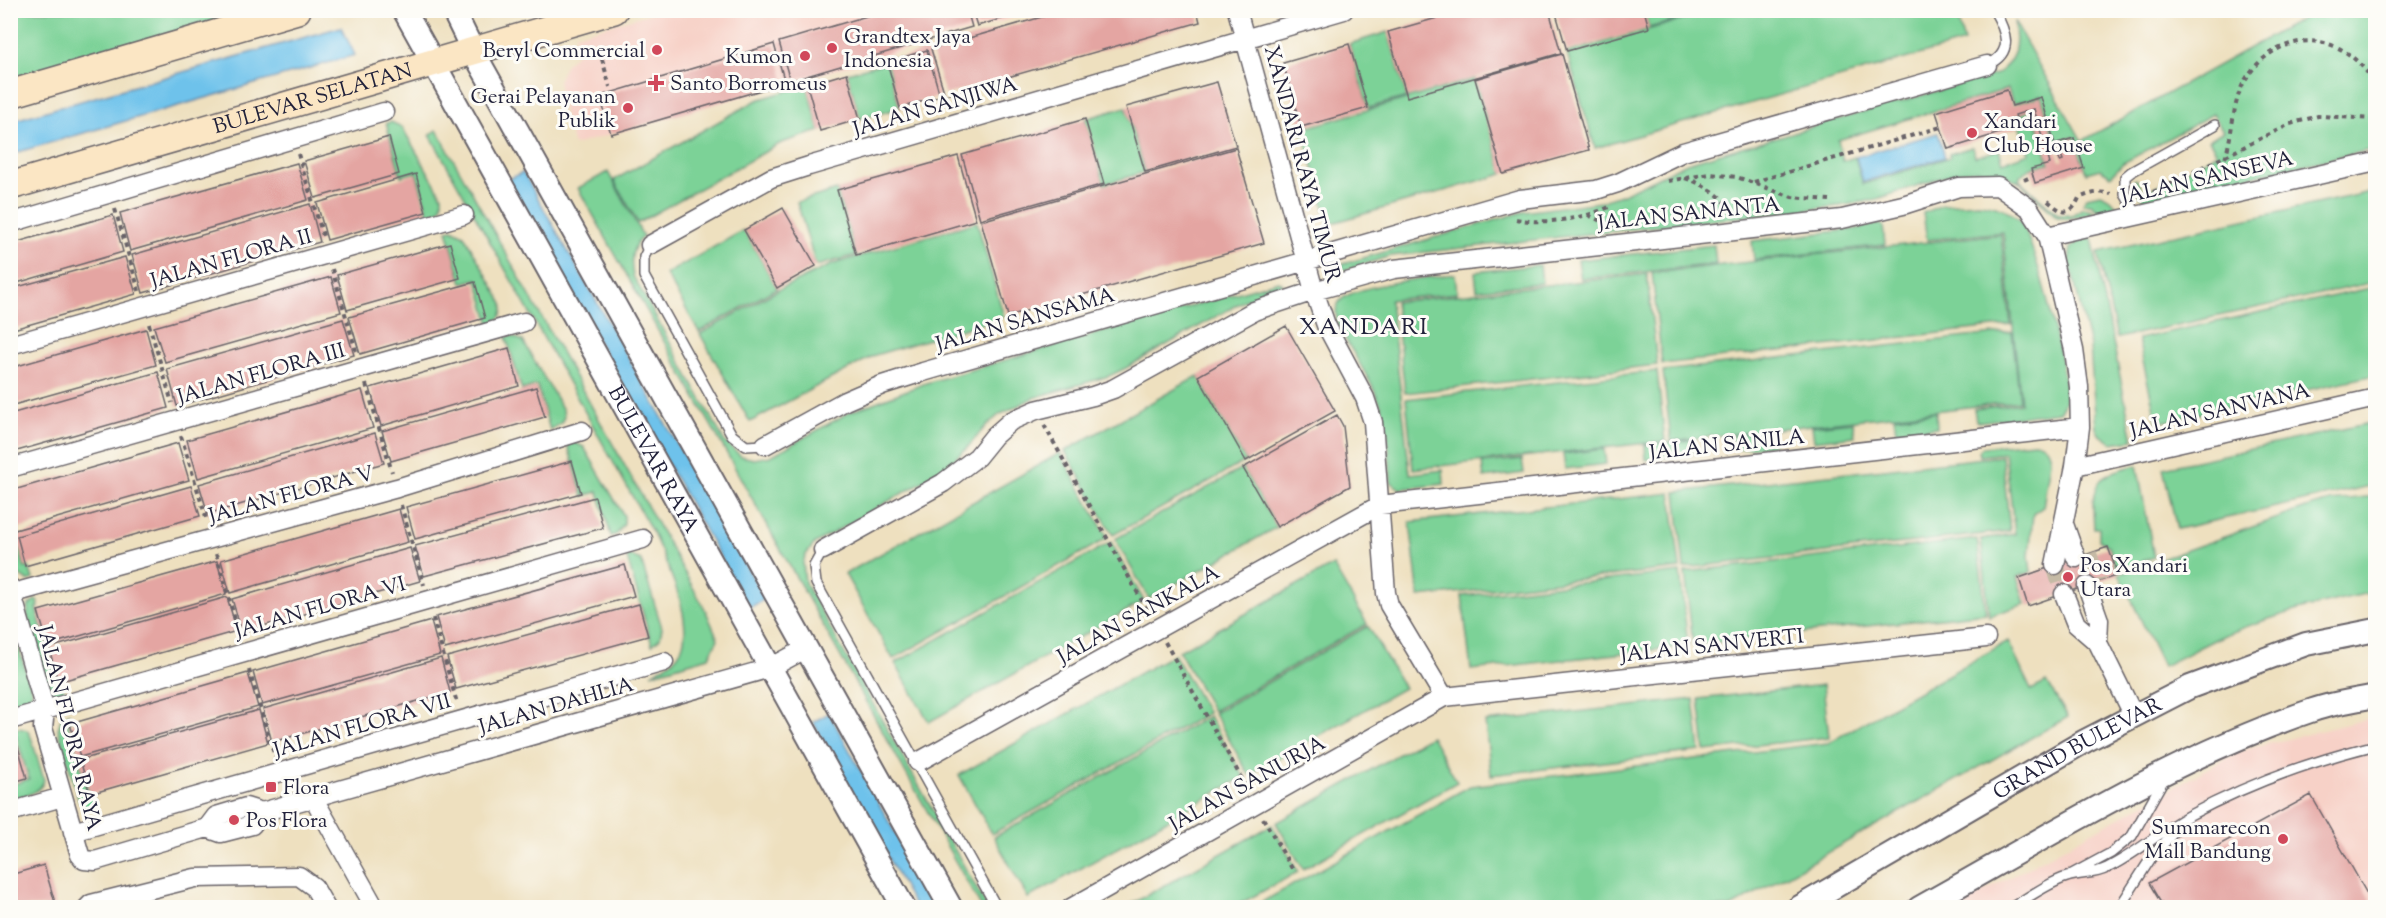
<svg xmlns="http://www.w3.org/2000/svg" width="2386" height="918" font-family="'Sorts Mill Goudy',serif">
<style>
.built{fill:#f7d1c7}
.green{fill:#7bd297;stroke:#4e7a69;stroke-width:1.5}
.water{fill:#6ec2eb;stroke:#487293;stroke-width:1.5}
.building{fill:#e4a5a2}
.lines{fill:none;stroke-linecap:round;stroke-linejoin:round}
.minor-tunnel{stroke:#c5baa5;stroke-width:18;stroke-dasharray:18 9;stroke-linecap:butt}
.service-casing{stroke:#696469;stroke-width:12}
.minor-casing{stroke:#696469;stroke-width:21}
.tertiary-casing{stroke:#696469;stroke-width:26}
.secondary-casing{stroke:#696469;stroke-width:30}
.path{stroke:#696469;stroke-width:4;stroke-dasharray:4.5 4.5;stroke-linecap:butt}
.service{stroke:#fff;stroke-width:9}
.minor{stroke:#fff;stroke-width:18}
.tertiary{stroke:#fff;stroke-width:22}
.secondary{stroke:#fbe6c4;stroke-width:27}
.poi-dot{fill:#d1495b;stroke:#fdfcf7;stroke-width:2}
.labels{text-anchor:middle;stroke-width:6;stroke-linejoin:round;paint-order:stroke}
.poi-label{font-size:21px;fill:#22223b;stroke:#fdfcf7;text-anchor:start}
.street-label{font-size:21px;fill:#22223b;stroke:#fdfcf7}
.quarter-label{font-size:24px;letter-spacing:1.5px;fill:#22223b;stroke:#fdfcf7}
</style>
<rect width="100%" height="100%" fill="#fdfcf7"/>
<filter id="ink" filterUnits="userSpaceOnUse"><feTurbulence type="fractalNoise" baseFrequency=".0167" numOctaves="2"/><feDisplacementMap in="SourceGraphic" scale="12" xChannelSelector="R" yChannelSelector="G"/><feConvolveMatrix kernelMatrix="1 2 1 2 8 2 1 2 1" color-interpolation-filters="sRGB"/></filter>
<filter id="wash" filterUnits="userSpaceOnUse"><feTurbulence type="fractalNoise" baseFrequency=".008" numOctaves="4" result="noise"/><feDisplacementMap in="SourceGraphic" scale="24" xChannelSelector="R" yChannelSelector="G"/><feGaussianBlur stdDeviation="1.35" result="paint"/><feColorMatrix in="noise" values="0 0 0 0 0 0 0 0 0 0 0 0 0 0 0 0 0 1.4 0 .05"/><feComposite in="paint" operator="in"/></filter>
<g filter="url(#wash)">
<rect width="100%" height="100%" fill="#eee0bf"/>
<path class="built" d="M659,11H1039L574,145L564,114L558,81L566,64L579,51L575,35Z
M2375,717V907L1954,908L2240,751Z"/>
<path class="green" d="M11,11H264L11,84Z
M1644,11H1688L1690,16L1649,28Z
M1713,11H1955L1964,42L1595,148L1567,53Z
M2316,11H2375V149L2144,200L2134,188L2132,182L2136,179L2145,193L2217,153L2209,140L2223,131L2213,114L2123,163L2111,176L2100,169L2086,173L2074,137L2056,143L2041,96L2013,104L2008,89L1838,140L1843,161L1855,157L1863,184L1950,157L1949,154L1972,147L1975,157L1999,150L2003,162L2029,153L2016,116L2033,110L2049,163C2038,166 2023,168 2019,180L2059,215H2072L2083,208L2093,210L2094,213L2066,219L2057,217L2021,183L2004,175L1981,170L1958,172L1874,200L1839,206L1391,256L1345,270L1341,267L1343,264L1523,212L1600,202L1623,194L1687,163L1996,74C2017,61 2018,44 2014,21L2082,141Z
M1388,32L1407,97L1368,108L1349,44Z
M887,62L900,108L860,119L847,73Z
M1475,79L1503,174L1329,224L1302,129Z
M807,85L820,131L781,143L638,223L614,180L757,100Z
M1126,107L1145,172L1104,184L1085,119Z
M391,122L402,127L442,196V204L440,209L429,216L416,172L401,176L386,123Z
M437,130L705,609L718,639L709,657L651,674C661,668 671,664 678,655C699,626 666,564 654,535L430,135Z
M608,172L643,236C631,247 630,260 633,276L725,442L741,456L754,459L771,456L850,412L926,383L1278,281L1283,284L1280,289L1247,299L1126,368L1109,376L1033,398L999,415L985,427L967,448L938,473L815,543L805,556L803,563L805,583L987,907H981L578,188Z
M837,190L856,255L816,266L797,202Z
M2375,191V282L2117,338L2098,252Z
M2100,194L2111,199L2119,208L2100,212L2092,204H2083L2087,197Z
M1979,203C1993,204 2010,209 2020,221C2035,240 2069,377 2065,400C2064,404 2061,409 2059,412L1978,422L1976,421L1974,409L2021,403L2003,232L1927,240L1923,213L1942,205Z
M977,222L1004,317L875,355L750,422L700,334L778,290L833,264Z
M1879,224L1883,226L1885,245L1754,260L1752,241L1856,229Z
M452,229L464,235L503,304C504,315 500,320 490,324L477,279L462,283L447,230Z
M744,230L777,288L699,332L666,274Z
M2001,234L2011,325L1662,364L1652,273Z
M2092,238L2133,440L2112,443L2099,434L2096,428L2090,346L2069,260L2071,248L2079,241Z
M1714,245L1716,264L1581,279L1578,260Z
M1540,265L1542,283L1477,290L1475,272Z
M1455,274L1457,293L1390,300L1410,474L1443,470L1444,484L1400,489L1391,482C1389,458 1390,432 1382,409C1377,392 1366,375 1357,359C1350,345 1327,317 1340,301C1353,285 1433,277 1455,274Z
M1647,274L1657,365L1405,393L1395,302Z
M2375,287V375L2157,423L2138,339Z
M2012,332L2020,401L1671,441L1663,371Z
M512,336L523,341L563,410L564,417L561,423L550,430L537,385L522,390L506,337Z
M1657,371L1665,441L1413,469L1406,399Z
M1198,376L1246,461L1113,535L1065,451Z
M1936,412L1937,427L1896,432L1894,417Z
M1853,422L1855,436L1814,441L1812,426Z
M2375,422V485L2177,529L2163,468Z
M1772,431L1774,445L1733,450L1732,435Z
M1691,440L1693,454L1646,460L1645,445Z
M573,442L584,447L624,516V524L617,534L611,536L598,492L583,496L567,443Z
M2034,442C2045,443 2050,451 2050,462L2043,507L2033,514L2029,556L2031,572L2017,577L2025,604L1989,616L1981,539L2015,534L2005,453L1980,456L1979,451L1983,447Z
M1604,449L1606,464L1565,469L1563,454Z
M1060,453L1108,538L893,659L845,574Z
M2002,456L2010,531L1684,568L1676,492Z
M1522,459L1524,473L1484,478L1482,463Z
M2137,465L2154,557L2117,571L2109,546L2099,540V528H2094C2091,485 2093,475 2137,465Z
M1243,468L1277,527L1149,599L1115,539Z
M1671,493L1680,568L1419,597L1410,522Z
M2375,496V592C2324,602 2273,615 2225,635C2204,644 2184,656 2163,666L2119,574L2312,506L2331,501Z
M10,518L25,568L29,567L33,579L28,581C4,571 11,539 10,518Z
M1977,539L1986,613L1693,645L1685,572Z
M1111,542L1144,601L929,722L895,663Z
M626,554L641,560L662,628L660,638L652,645Z
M1333,565L1367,624L1213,711L1179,651Z
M1680,572L1688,646L1471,670L1462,596Z
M35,600H37L39,607L36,608L58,684L62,683L66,696C58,698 53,694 48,688L27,615L29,605Z
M10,619L32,692L27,703L13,710L10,702Z
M1368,626L1404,688L1249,775L1214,713Z
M2008,641L2031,690L2047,682L2068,717L1731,907H1253L1470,786L1828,743Z
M1174,654L1208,713L992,834L959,775Z
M1823,685L1829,737L1705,751L1699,699Z
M1694,699L1700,751L1491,775L1485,722Z
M69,713L71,720L67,722L90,797H93L97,809C89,811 85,807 79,802L58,729L61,719Z
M1209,716L1244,777L1028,898L994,837Z
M19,728L27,730L31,737L44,780C40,795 23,795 11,799V785L29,779L14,729Z
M1431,736L1457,782L1303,869L1276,823Z
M1272,825L1298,872L1234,907H1126Z"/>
<path class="water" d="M341,27L355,55L11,154V121Z
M1938,133L1945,157L1863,182L1856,157Z
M523,172L765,599L749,608L507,180Z
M829,713L936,907H915L813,722Z"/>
<g id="blocks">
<path class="building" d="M887,10H967L972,27L790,81L779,42Z
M972,10H1028V11L977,26Z
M1066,10H1197L1200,22L945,95L931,49Z
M1465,10H1549L1561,53L1407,97L1388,32Z
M1555,10H1644L1649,28L1567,51Z
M774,44L785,83L611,134L600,96Z
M1349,44L1368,108L1301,127L1283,63Z
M927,50L940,96L900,108L887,62Z
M1562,54L1589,150L1503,174L1475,79Z
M847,73L860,119L820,131L807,85Z
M1217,82L1236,146L1145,172L1126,107Z
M2007,90L2012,106L2041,97L2060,161L2063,160L2057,143L2074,138L2084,168L2035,183L2031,169L2050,164L2034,109L2015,115L2019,127L1948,149L1936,112Z
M1085,119L1104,184L980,219L962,155Z
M389,137L399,174L315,198L304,161Z
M1236,148L1264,243L1008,316L981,221Z
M958,156L976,220L856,255L837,190Z
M297,163L308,200L130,251L120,213Z
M416,174L426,212L327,240L317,203Z
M310,204L320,242L143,293L132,255Z
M783,208L816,266L777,288L744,230Z
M113,215L123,252L10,285V244Z
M450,243L460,278L347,310L337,275Z
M125,257L136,294L10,330V289Z
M331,277L341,312L165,362L154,327Z
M475,282L485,318L360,354L349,317Z
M343,319L354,355L177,406L167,369Z
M1286,326L1335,411L1246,461L1198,376Z
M146,329L156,365L10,406V368Z
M509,348L519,386L381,426L370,388Z
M158,372L168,408L10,453V414Z
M536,387L545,417L391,461L382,431Z
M362,390L373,428L198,478L187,440Z
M1337,415L1343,426L1350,486L1277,527L1243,468Z
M375,433L384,463L208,514L199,484Z
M178,443L189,480L15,530L10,515V491Z
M572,461L581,493L415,539L406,507Z
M191,486L200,516L25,566L17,536Z
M595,497L603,528L424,576L415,546Z
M399,509L408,542L230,593L221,560Z
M2108,547L2118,575L2028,606L2019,578Z
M410,548L420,581L242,632L232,599Z
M217,561L226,594L48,645L38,611Z
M625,565L634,596L445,649L436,617Z
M227,597L237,631L58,682L49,648Z
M639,604L648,636L456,689L447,657Z
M431,621L440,655L262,705L253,672Z
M441,658L450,692L272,742L263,709Z
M248,673L258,707L80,757L70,724Z
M259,710L268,743L90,794L80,760Z
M18,747L27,778L10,783V749Z
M2311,795L2375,908H2164L2149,883Z
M44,865L56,906L10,908V875Z"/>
</g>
</g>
<g filter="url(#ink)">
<use href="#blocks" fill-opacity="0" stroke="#696469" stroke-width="1.5"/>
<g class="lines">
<path class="minor-tunnel" d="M2088,554L2098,582
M2055,565L2064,594"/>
<defs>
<path id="service" d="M1987,65C2015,53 2006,31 1994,10
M2137,215L2125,194V177L2131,172L2215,125
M650,245L644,257V276L732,435L746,446L765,445
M823,550L814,566L816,583L997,908
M2072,874L2111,853L2132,836L2164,779
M2011,908C2029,897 2048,883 2067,877C2080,872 2094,875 2107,868C2136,854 2159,832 2188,816C2246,785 2311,761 2376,745
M2119,908L2151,858L2182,823"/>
<path id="minor" d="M1237,10L1314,291L1326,325L1365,398L1373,422L1386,593L1389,605L1444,697
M10,223L384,112
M2047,236L2376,162
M650,245L771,178L809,166L1344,10
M10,345L464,215
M765,445L845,401L882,385L923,372L1520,199L1596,190L1618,183L1683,152L1987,65
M2075,466L2376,398
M10,468L524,322
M2064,524L2076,558
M823,550L943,483L977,457L994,436L1011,421L1036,410L1093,396L1113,389L1254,311L1314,291L1394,269L1842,219L1903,205L1959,187L1998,186L2029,208L2047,236L2074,350L2079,387L2080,427L2075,466L2055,565
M2087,586L2099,620L2098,643
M10,587L45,710L43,728L80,855L84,860L95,861L207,828
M10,594L397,488L582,431
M2064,594L2076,624L2098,643L2134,716
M10,720L643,539
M918,762L1380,505L2080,427
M313,797L375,908
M246,807L262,812L252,825L221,833L207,828L216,816Z
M10,812L62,797
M262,812L770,668L807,648
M73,832L664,662
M87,908L91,904L195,878L299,876L314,887L326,908
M1071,908L1444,697L1986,638"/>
<g id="tertiary">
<path id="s1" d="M404,10L904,908"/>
<path d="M453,10L473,51L951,908"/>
<path id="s2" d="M1798,908L2085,741L2190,687L2306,644L2376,630"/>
<path d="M1919,908C2047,837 2174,757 2313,710C2333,703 2355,700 2376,696"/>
</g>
<g id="secondary">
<path d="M10,94L297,10"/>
<path id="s3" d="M10,186L614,10"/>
</g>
</defs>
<use href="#service" class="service-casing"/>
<use href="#minor" class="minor-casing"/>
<use href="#tertiary" class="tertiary-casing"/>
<use href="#secondary" class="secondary-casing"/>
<path class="path" d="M602,59L610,87
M298,154L324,239
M2225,158C2233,134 2232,104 2244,82C2262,50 2299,32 2334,46C2352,53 2364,68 2376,83
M1685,178C1706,185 1722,195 1733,213
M2024,180L2033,176
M1668,181L1710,174L1737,177L1792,197L1830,200
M1754,182L1941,127
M2153,192L2290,124L2318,116L2376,119
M2048,201C2062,213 2070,218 2079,198C2091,193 2099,191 2111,194
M115,209L139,291
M1588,215L1614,227
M1516,219C1545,225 1583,219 1609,207
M332,269L356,351
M149,324L172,403
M366,384L392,472
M1044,425L1150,615
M181,436L207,521
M401,505L424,585
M216,554L240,637
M433,618L457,703
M1165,642L1247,788
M249,670L275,757
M1263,818L1294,872"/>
<use href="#service" class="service"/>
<use href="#minor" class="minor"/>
<use href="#tertiary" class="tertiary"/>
<use href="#secondary" class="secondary"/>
</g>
</g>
<g class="poi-dot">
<circle cx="832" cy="48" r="6"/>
<circle cx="657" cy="50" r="6"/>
<circle cx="805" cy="56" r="6"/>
<path d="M653 74h6v6h6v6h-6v6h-6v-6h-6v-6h6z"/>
<circle cx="628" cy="108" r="6"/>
<circle cx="1972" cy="133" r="6"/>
<circle cx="2068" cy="577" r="6"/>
<rect x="265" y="781" width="12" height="12" rx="3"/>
<circle cx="234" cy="820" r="6"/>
<circle cx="2283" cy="839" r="6"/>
</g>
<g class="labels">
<g class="poi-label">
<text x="844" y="43">Grandtex Jaya<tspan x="844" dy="24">Indonesia</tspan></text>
<text x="645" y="57" text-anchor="end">Beryl Commercial</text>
<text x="793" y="63" text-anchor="end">Kumon</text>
<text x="670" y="90">Santo Borromeus</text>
<text x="616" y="103" text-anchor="end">Gerai Pelayanan<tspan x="616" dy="24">Publik</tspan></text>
<text x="1984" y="128">Xandari<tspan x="1984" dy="24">Club House</tspan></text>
<text x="2080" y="572">Pos Xandari<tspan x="2080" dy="24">Utara</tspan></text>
<text x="283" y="794">Flora</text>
<text x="246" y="827">Pos Flora</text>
<text x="2271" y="834" text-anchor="end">Summarecon<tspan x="2271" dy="24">Mall Bandung</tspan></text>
</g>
<g class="street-label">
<text dy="7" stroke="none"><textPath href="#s3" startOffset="315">BULEVAR SELATAN</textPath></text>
<text transform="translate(935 106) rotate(-16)" y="7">JALAN SANJIWA</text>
<text transform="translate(1303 164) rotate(75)" y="7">XANDARI RAYA TIMUR</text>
<text transform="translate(2207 177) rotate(-13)" y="7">JALAN SANSEVA</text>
<text transform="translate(1689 213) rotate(-6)" y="7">JALAN SANANTA</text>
<text transform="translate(231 258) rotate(-16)" y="7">JALAN FLORA II</text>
<text transform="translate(1025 319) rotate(-16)" y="7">JALAN SANSAMA</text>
<text transform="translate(261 373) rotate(-16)" y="7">JALAN FLORA III</text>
<text transform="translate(2220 410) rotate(-13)" y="7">JALAN SANVANA</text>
<text transform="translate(1727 444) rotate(-6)" y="7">JALAN SANILA</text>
<text dy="7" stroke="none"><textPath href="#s1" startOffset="514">BULEVAR RAYA</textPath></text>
<text transform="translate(291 494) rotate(-15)" y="7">JALAN FLORA V</text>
<text transform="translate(320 607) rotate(-16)" y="7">JALAN FLORA VI</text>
<text transform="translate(1138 614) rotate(-29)" y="7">JALAN SANKALA</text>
<text transform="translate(1712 645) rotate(-6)" y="7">JALAN SANVERTI</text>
<text transform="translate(556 705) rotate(-16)" y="7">JALAN DAHLIA</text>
<text transform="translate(362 725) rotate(-16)" y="7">JALAN FLORA VII</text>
<text transform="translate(70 728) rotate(76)" y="7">JALAN FLORA RAYA</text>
<text dy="7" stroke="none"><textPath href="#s2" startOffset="322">GRAND BULEVAR</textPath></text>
<text transform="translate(1247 783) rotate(-29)" y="7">JALAN SANURJA</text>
</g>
<g class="quarter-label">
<text x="1364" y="334">XANDARI</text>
</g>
</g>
<rect width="2386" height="918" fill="none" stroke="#fdfcf7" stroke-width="36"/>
</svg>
